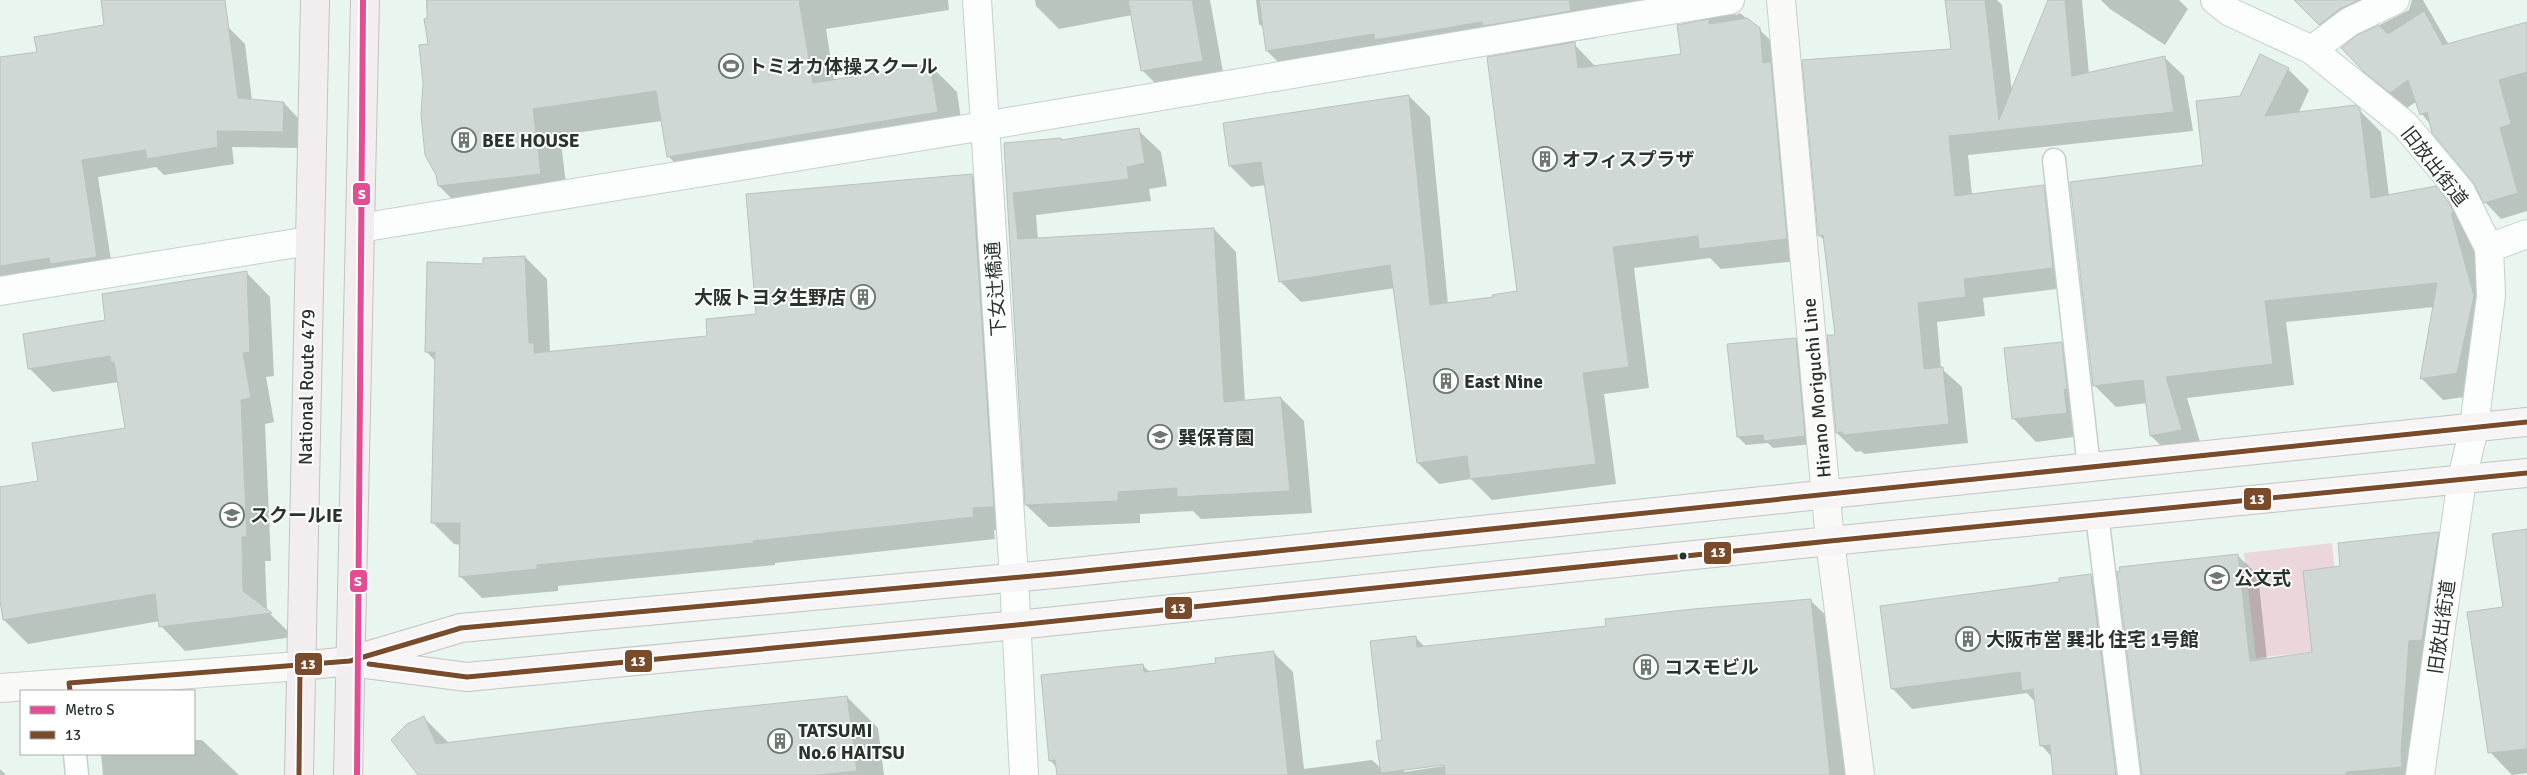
<svg xmlns="http://www.w3.org/2000/svg" width="2527" height="775" font-family="Signika,'Noto Sans JP',sans-serif">
<style>
.green{fill:#ebd6db}
.shadow{fill:#0003;fill-rule:evenodd}
.building{fill:#cfd8d4;stroke:#b8c2be}
.lines{fill:none;stroke-linecap:round;stroke-linejoin:round}
.lane-casing{stroke:#c5d0cb;stroke-width:25}
.street-casing{stroke:#c5d0cb;stroke-width:30}
.secondary-casing{stroke:#c5d0cb;stroke-width:30}
.primary-casing{stroke:#c3c3c2;stroke-width:30}
.highway-casing{stroke:#c3c3c2;stroke-width:30}
.lane{stroke:#fcfefd;stroke-width:22}
.street{stroke:#fcfefd;stroke-width:28}
.secondary{stroke:#f9f9f8;stroke-width:28}
.primary{stroke:#f7f4f5;stroke-width:28}
.highway{stroke:#f2eeef;stroke-width:28}
.bus-1-casing{stroke:#fff;stroke-width:9}
.bus-1{stroke:#7a4b2a;stroke-width:5}
.metro-1-casing{stroke:#fff;stroke-width:10}
.metro-1{stroke:#e44d93;stroke-width:6}
.bus-dot{fill:#2a342f;stroke:#fff;stroke-width:2}
.labels{text-anchor:middle;stroke-width:4;stroke-linejoin:round;paint-order:stroke}
.poi-label{font-size:19px;font-weight:bold;fill:#2a342f;stroke:#fff;text-anchor:start}
.street-label{font-size:19px;fill:#2a342f;stroke:#fff}
.line-badge{stroke:#fff;stroke-width:2}
.badge-label{font-size:14px;text-anchor:middle;font-weight:bold;fill:#fff}
</style>
<rect width="100%" height="100%" fill="#e9f5ef"/>
<path class="green" d="M2332,543L2343,648L2256,658L2244,553Z"/>
<path class="shadow" d="M102,0H180L228,27L245,44L252,101L284,103L300,120L299,148L232,147L234,164L164,175L156,167L98,177L113,273L0,288V58L38,53L105,26Z
M426,0H948L949,10L826,29L834,80L930,65L957,92L964,139L695,183L668,156L662,121L560,135L568,200L466,213L439,186Z
M1035,0H1210L1225,83L1165,93L1142,70L1132,15L1059,29L1036,6Z
M1256,0H1737L1723,2L1736,15L1740,13L1759,29L1780,50L1807,260L1721,269L1710,258L1634,268L1649,388L1604,394L1616,484L1492,500L1471,479L1439,484L1418,463L1395,288L1301,302L1280,281L1266,185L1251,187L1230,166L1409,96L1430,117L1448,304L1519,293L1512,54L1507,48L1294,78L1267,51L1264,28L1259,24ZM1688,8L1702,22L1682,55L1596,67L1572,42L1597,38L1596,29Z
M1946,0H1997L2002,5L2012,92L2049,0H2082L2089,74L2164,57L2184,76L2193,131L1968,155L1972,195L2043,186L2062,206L2072,287L1983,298L1985,316L1937,322L1941,368L1962,387L1968,443L1864,454L1861,451L1856,452L1837,433L1836,336L1825,241L1819,235L1952,50Z
M2101,0H2179L2188,9L2165,45L2110,9Z
M2302,0H2423L2449,45L2527,23V211L2501,219L2485,202L2474,181L2422,114L2417,101L2407,108L2382,88L2343,48L2358,36L2409,10L2412,0L2405,1L2335,41L2304,9Z
M2288,69L2309,90L2298,114L2359,110L2381,132L2389,196L2435,188L2469,224L2495,319L2478,395L2443,400L2421,378L2434,307L2286,322L2294,385L2187,398L2203,452L2173,457L2151,436L2147,403L2116,407L2094,385L2241,97Z
M1138,130L1161,152L1167,186L1149,189L1151,201L1036,215L1038,239L1214,229L1236,252L1245,402L1281,398L1304,421L1312,513L1201,519L1193,511L1140,514V523L1049,527L1026,505L1005,145L1061,139L1063,141Z
M972,176L994,198L1015,529L994,530L995,539L775,563V565L558,586V591L482,598L460,576L461,545L454,544L432,522L436,362L426,351L485,265L525,257L547,279L550,352L709,338L758,315Z
M246,272L270,297L274,376L266,377L274,422L265,424L271,561H265L267,611L294,637L185,651L161,626L160,621L28,644L4,620L0,593V488L40,482L126,429L119,382L53,392L29,368L107,321Z
M1795,340L1804,348L1812,444L1773,448L1768,443L1746,445L1738,437Z
M2061,343L2084,366L2089,435L2036,442L2014,419Z
M2527,530V773L2512,775L2490,752L2504,608Z
M2438,533L2459,553L2421,775H2143L2237,555L2258,575L2267,660L2314,653L2342,567Z
M2091,576L2111,596L2133,775H2054L2052,757L2042,746L2036,703L2027,693L1912,709L1892,688L2061,583Z
M1810,600L1839,628L1868,775H1058L1057,768L1050,760L1142,665L1150,672L1217,664L1274,653L1293,672L1304,769L1372,760L1382,769L1384,741L1415,637L1425,647L1607,627ZM1450,763L1451,765L1404,772V769Z
M847,697L878,728L884,775H417L423,717L449,743Z
M194,740H202L239,775H103L101,754H194Z
M0,769L6,775H0Z"/>
<path class="building" d="M101,0H225L238,98L284,102L283,132L217,131L218,147L147,159L145,150L82,160L97,257L50,264L49,258L0,266V57L37,52L34,37L104,25Z
M427,0H799L813,83L930,64L938,112L667,157L656,91L533,109L541,174L438,186L436,175L425,155L421,115L423,83L419,45L428,44L424,19L427,18Z
M1128,0H1192L1203,61L1141,71Z
M1259,0H1569L1571,11L1483,26L1482,22L1374,40V34L1266,51Z
M1945,0H1985L1999,120L2048,0H2065L2072,76L2165,56L2174,112L1949,136L1955,196L2044,185L2053,268L1964,279L1966,297L1918,303L1924,369L1943,367L1949,424L1843,435V432L1836,433L1827,335H1835L1823,235L1818,236L1802,60L1951,49Z
M2294,0H2357V1L2340,9L2319,25Z
M2424,11L2443,45L2527,22V72L2499,80L2511,124L2500,128L2518,193L2484,203L2473,182L2432,133L2427,112L2420,115L2408,80L2390,93L2364,72L2341,48L2357,35L2379,25L2388,34Z
M1747,18L1760,28L1763,63L1771,62L1787,239L1699,249L1698,236L1613,247L1629,367L1583,373L1596,464L1470,479L1467,456L1417,463L1390,265L1279,282L1261,162L1229,166L1223,123L1409,95L1430,305L1493,297L1492,295L1517,291L1487,57L1575,42L1578,68L1681,54L1677,25L1709,19V24Z
M2260,54L2289,68L2265,116L2356,105L2360,109L2371,198L2436,186L2448,201L2454,212L2451,213L2474,296L2457,373L2420,379L2437,283L2265,301L2273,364L2166,377L2182,430L2150,436L2143,380L2093,386L2070,182L2203,165L2196,101L2240,96Z
M1139,128L1145,163L1127,167L1129,179L1013,193L1018,239L1214,228L1224,402L1281,397L1290,491L1177,497V488L1118,492V501L1025,505L1004,143L1061,138V140Z
M972,174L994,507L973,508L974,517L753,541L754,543L537,565V569L459,577L460,523H431L435,352H425L427,262L483,264V258L525,256L529,343H534V353L707,336L706,319L756,314L746,194Z
M247,271L250,352L243,353L251,398L241,400L247,537H242L243,591L272,613L159,627L155,594L3,620L0,601V487L38,481L32,443L125,428L114,362H111L110,356L28,369L23,334L105,320L102,294Z
M1796,338L1805,436L1764,441L1763,435L1737,437L1727,344Z
M2062,342L2067,389H2064L2067,413L2012,419L2004,348Z
M2527,529V749L2488,753L2467,612L2503,607L2492,534Z
M2439,532L2422,640L2409,641L2401,752L2402,767L2346,772V775H2142L2117,571H2120L2119,567L2238,554L2250,661L2312,652L2303,571L2340,566L2338,543Z
M2091,574L2116,775H2053L2050,745L2040,746L2033,689L2022,691L2020,672L1891,689L1880,606L2059,582V578Z
M1811,599L1830,775H1445L1444,765L1381,773L1376,741L1382,740L1370,641L1416,636L1417,647L1606,626L1605,619L1693,609Z
M1274,651L1288,775H1057L1055,760L1049,761L1041,675L1143,664L1144,672L1216,663L1215,658Z
M847,696L857,771L819,775H418L391,740L407,724L424,716L436,744L702,711Z"/>
<g class="lines">
<defs>
<path id="lane" d="M2054,160L2089,467
M2097,515L2129,775
M75,754L77,775"/>
<path id="street" d="M977,0L1014,578L1024,775
M2215,0L2230,12L2312,50L2405,125L2461,192L2489,248L2491,296L2478,395L2474,428L2462,479L2420,775
M2312,50L2349,22L2395,0
M360,228L984,126L1730,0
M2489,248L2527,234
M0,291L309,241"/>
<path id="secondary" d="M1781,0L1830,541L1860,775
M0,688L300,666"/>
<path id="primary" d="M359,663L467,677L478,676L1017,625L1830,541L2527,473
M300,666L350,661L461,628L1065,573L2527,422"/>
<path id="highway" d="M299,775L315,0
M348,775L365,0"/>
</defs>
<use href="#lane" class="lane-casing"/>
<use href="#street" class="street-casing"/>
<use href="#secondary" class="secondary-casing"/>
<use href="#primary" class="primary-casing"/>
<use href="#highway" class="highway-casing"/>
<use href="#lane" class="lane"/>
<use href="#street" class="street"/>
<use href="#secondary" class="secondary"/>
<use href="#primary" class="primary"/>
<use href="#highway" class="highway"/>
<defs>
<path id="bus-1" d="M369,664L467,677L1017,625L1830,541L2527,473
M70,691L69,683L350,661L461,628L1065,573L2527,422
M299,775L300,666"/>
</defs>
<use href="#bus-1" class="bus-1-casing"/>
<use href="#bus-1" class="bus-1"/>
<defs>
<path id="metro-1" d="M357,775L363,0"/>
</defs>
<use href="#metro-1" class="metro-1-casing"/>
<use href="#metro-1" class="metro-1"/>
</g>
<defs>
<symbol id="stadium-ring" viewBox="-11 -11 22 22"><circle r="9.5" fill="#fff" stroke="#6d7872" stroke-width="1.5"/><path d="M0-5a6.5 5 0 1 0 0 10a6.5 5 0 1 0 0-10ZM-3.5-1.8h7v3.6h-7Z" fill="#6d7872"/></symbol>
<symbol id="building-ring" viewBox="-11 -11 22 22"><circle r="9.5" fill="#fff" stroke="#6d7872" stroke-width="1.5"/><path d="M-4-6H4V6H1V3H-1V6H-4ZM-2.5-4.3h1.7v1.8h-1.7ZM.8-4.3h1.7v1.8H.8ZM-2.5-1h1.7V.8h-1.7ZM.8-1h1.7V.8H.8Z" fill="#6d7872"/></symbol>
<symbol id="school-ring" viewBox="-11 -11 22 22"><circle r="9.5" fill="#fff" stroke="#6d7872" stroke-width="1.5"/><path d="M0-5L7-2L0 1L-7-2ZM-4 1L0 2.5L4 1V4Q0 6-4 4Z" fill="#6d7872"/></symbol>
</defs>
<g fill-rule="evenodd">
<use href="#stadium-ring" x="717" y="52" width="28" height="28"/>
<use href="#building-ring" x="450" y="126" width="28" height="28"/>
<use href="#building-ring" x="1531" y="145" width="28" height="28"/>
<use href="#building-ring" x="849" y="283" width="28" height="28"/>
<use href="#building-ring" x="1432" y="367" width="28" height="28"/>
<use href="#school-ring" x="1146" y="423" width="28" height="28"/>
<use href="#school-ring" x="218" y="501" width="28" height="28"/>
<use href="#school-ring" x="2203" y="564" width="28" height="28"/>
<use href="#building-ring" x="1954" y="625" width="28" height="28"/>
<use href="#building-ring" x="1632" y="653" width="28" height="28"/>
<use href="#building-ring" x="766" y="727" width="28" height="28"/>
</g>
<circle class="bus-dot" cx="1683" cy="556" r="4.5"/>
<g class="labels">
<g class="poi-label">
<text x="748" y="73">トミオカ体操スクール</text>
<text x="482" y="147">BEE HOUSE</text>
<text x="1562" y="166">オフィスプラザ</text>
<text x="846" y="304" text-anchor="end">大阪トヨタ生野店</text>
<text x="1464" y="388">East Nine</text>
<text x="1178" y="444">巽保育園</text>
<text x="250" y="522">スクールIE</text>
<text x="2234" y="585">公文式</text>
<text x="1986" y="646">大阪市営 巽北 住宅 1号館</text>
<text x="1664" y="674">コスモビル</text>
<text x="798" y="737">TATSUMI<tspan x="798" dy="22">No.6 HAITSU</tspan></text>
</g>
<g class="street-label">
<text transform="translate(2435 166) rotate(52)" y="7">旧放出街道</text>
<text transform="translate(995 289) rotate(-94)" y="7">下女辻橋通</text>
<text transform="translate(306 387) rotate(-89)" y="7">National Route 479</text>
<text transform="translate(1816 388) rotate(-95)" y="7">Hirano Moriguchi Line</text>
<text transform="translate(2441 627) rotate(-82)" y="7">旧放出街道</text>
</g>
</g>
<g class="line-badge">
<rect x="352" y="182" width="19" height="24" rx="5" fill="#e44d93"/>
<rect x="2243" y="487" width="29" height="24" rx="5" fill="#7a4b2a"/>
<rect x="1703" y="541" width="29" height="24" rx="5" fill="#7a4b2a"/>
<rect x="349" y="569" width="19" height="24" rx="5" fill="#e44d93"/>
<rect x="1164" y="596" width="29" height="24" rx="5" fill="#7a4b2a"/>
<rect x="624" y="649" width="29" height="24" rx="5" fill="#7a4b2a"/>
<rect x="294" y="652" width="29" height="24" rx="5" fill="#7a4b2a"/>
</g>
<g class="badge-label">
<text x="362" y="199">S</text>
<text x="2257" y="504">13</text>
<text x="1718" y="557">13</text>
<text x="358" y="586">S</text>
<text x="1178" y="613">13</text>
<text x="638" y="666">13</text>
<text x="308" y="669">13</text>
</g>
<rect x="20" y="690" width="175" height="65" fill="#ffffff" stroke="#aaaeac"/>
<rect x="30" y="706" width="25" height="8" fill="#e44d93" stroke="#aaaeac"/>
<text x="65" y="715" font-size="15" fill="#2a342f">Metro S</text>
<rect x="30" y="731" width="25" height="8" fill="#7a4b2a" stroke="#aaaeac"/>
<text x="65" y="740" font-size="15" fill="#2a342f">13</text>
</svg>
